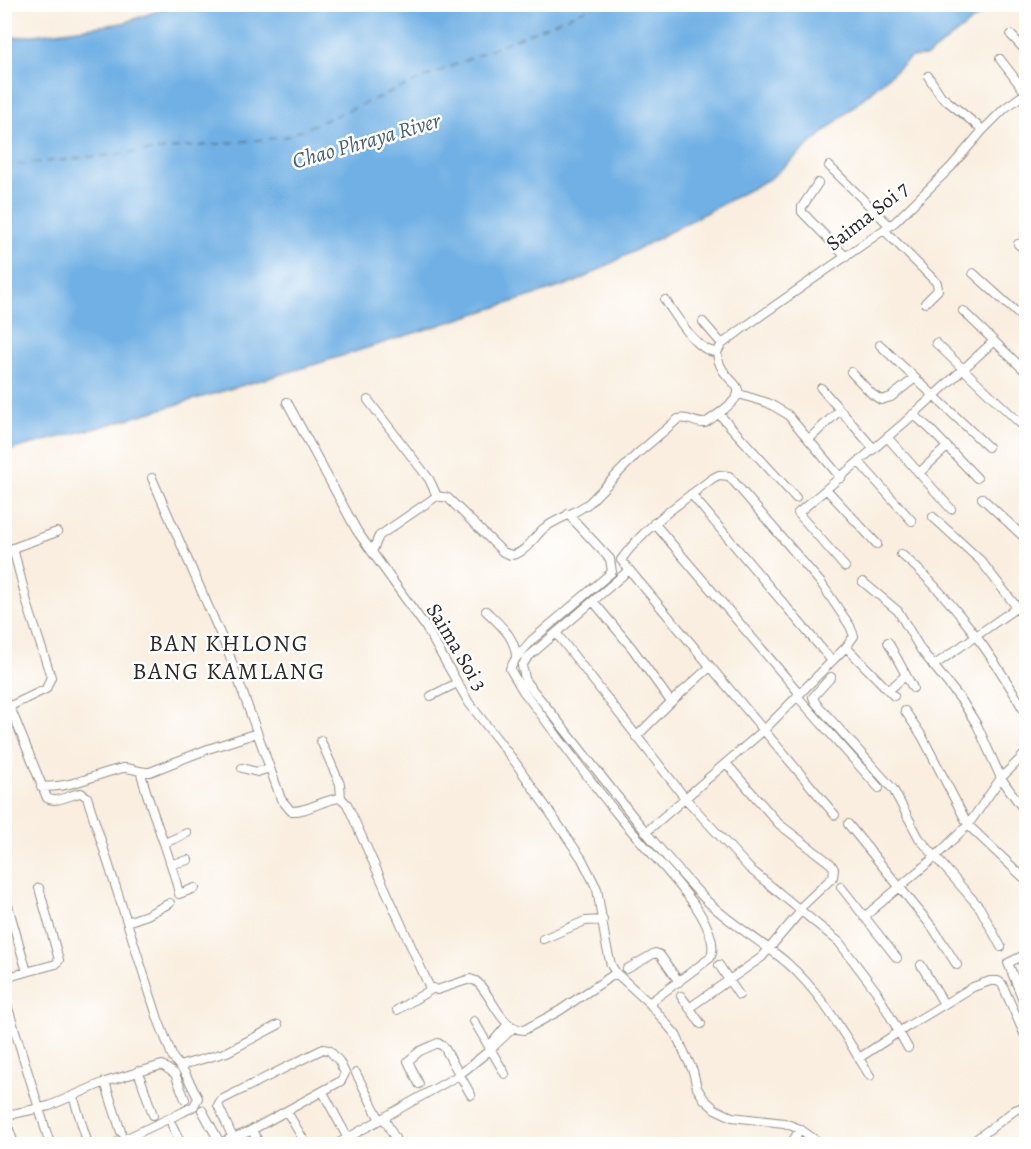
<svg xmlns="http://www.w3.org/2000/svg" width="1031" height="1149" font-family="Alegreya,serif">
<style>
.water{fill:#71b0e4;stroke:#4e6e88;stroke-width:1.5}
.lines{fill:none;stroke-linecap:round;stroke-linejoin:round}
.ferry{stroke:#476075;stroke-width:1.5;stroke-dasharray:8 6;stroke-linecap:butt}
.minor-casing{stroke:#928c85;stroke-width:10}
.minor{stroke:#fff;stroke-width:8}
.labels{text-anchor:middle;stroke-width:5;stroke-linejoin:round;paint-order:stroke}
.street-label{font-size:21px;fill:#2b2b2b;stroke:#fff}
.water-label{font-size:22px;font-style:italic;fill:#476075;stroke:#fff}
.quarter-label{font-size:24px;letter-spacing:1.5px;fill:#2b2b2b;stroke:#fff}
</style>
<rect width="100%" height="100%" fill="#fff"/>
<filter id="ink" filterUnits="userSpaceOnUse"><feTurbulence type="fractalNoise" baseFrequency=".0167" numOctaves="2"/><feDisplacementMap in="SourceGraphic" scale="12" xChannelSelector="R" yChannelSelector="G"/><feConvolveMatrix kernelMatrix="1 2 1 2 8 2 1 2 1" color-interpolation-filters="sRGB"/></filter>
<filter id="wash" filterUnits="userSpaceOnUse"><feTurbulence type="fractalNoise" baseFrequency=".008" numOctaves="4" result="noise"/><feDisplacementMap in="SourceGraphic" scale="24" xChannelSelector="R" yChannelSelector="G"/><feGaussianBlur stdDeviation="1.35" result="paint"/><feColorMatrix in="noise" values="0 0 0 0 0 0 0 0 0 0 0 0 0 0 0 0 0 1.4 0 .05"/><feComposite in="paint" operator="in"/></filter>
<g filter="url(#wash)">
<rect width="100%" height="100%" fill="#f9eedf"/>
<path class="water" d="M177,4H993V5L927,56L911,57L771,178L576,282L316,364L100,427L5,451V39L123,23Z"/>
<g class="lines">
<path class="ferry" d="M4,166L285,137L598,4"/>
</g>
</g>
<g filter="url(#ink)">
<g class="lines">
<defs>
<path id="minor" d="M1011,35L1026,51
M1000,59L1026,93
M928,76L941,96L983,130
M829,166L890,226
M818,183L802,207V212L846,257
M884,230L937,283L938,290L925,303
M1018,244L1026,251
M973,273L1026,321
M665,300C676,315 697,353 717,352
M963,311L994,341
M703,322L722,344
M936,343L1026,429
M880,345L988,447
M717,352L722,344L746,326L895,222L951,167L983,130L1005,108L1026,93
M851,372L872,394L881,400L891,397L915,378
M821,388L874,449
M739,394L768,403L787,414L841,478
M368,400L429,479L437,496
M287,402L357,531L425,626L469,703L515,762L582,859L597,889L606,944L611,965L616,973L649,1003L676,1035L693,1071L697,1088L704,1099L715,1109L732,1117L784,1123L800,1129L821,1144
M719,414L796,498
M913,414L929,428L977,478
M887,437L951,509
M809,439L840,410
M859,462L912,521
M919,473L947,447
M152,478L229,654L281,799L291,811C308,812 323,799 341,798L347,804L429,986L437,990L470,979L476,981C492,994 500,1030 524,1030L559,1011L616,973
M827,490L877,544
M691,494L832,661
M982,498L1026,539
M568,514L610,559L612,572L532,640L516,658L510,669L523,691C555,732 585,775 618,815C643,846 673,874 696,907C704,919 718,944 710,958L649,1003
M933,517L981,561L1026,619
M654,523L800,694
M372,552L379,536L437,496L448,498L503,552L511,555C524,555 534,537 543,529C557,518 575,514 589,503L637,454L678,419C688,416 695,424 705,423C770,380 720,392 717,352
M901,554C950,595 995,658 1026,714
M845,567L798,513L904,423L994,341L1026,372
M863,582L898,611L921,650L962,701L977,725L1001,778L1026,813
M593,601L629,570
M486,611C500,625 516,637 516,658
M557,634L685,798L749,868L839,942L876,991L908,1048
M888,642L913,688
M933,666L1026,601
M831,677L813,697L815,702L893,789L919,838L980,908L1001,947
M889,690L906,675
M431,696L457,683
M797,696L879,788
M671,702L710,667
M10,707L47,798C57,804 70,794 81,793L87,797L158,1019L173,1058L185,1073L198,1098L194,1106L183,1112L114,1144
M4,709L46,689L51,677L28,606L13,548L57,532
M905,711L922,736L968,825L1023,877
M636,737L671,702L632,648L593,601L527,658L522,666L526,682C586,753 639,830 703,897C728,923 760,940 786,962C822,993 845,1036 870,1076
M321,741L340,784L341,798
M726,763L779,824L831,864L834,869L833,877L799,909
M242,768L257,772L270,768
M141,773C151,814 170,852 179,894L195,888
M41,787C76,787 92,775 123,768C131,767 140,773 150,772L208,749L257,733
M835,815L621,560C645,526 680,503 713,478L719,475L729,476L821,583L850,626L854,636L846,647
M848,824L933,928L957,965
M646,832L764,730L846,647L894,696
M165,843L187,833
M172,864L188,860
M841,887L897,958
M1025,898L1026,902
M6,899L27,972
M864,917L935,857L968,825L1001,778L1026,753
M127,922L147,915L170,903
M543,939L585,921L603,920
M1026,954L1008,963L1026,1007
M719,965L739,995
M921,965L944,1004
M627,969L655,953L660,955L679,982
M4,978L56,964L59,960L39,888
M4,995L50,1144
M681,996L701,1024
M689,1008L762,957L801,911
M397,1010L432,989
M474,1021L505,1074
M492,1043L508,1024
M859,1058L908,1026L973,987L990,981H998L1002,984L1026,1038
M179,1066L227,1052L278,1025
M138,1071L153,1115
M356,1073L380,1120
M105,1082L121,1132
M419,1084L408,1061L420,1051L438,1043L444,1047L471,1095
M73,1096L88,1144
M325,1096L351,1144
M202,1110L220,1143L217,1144
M4,1115L14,1144
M289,1115L306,1144
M4,1116L49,1106L105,1082L162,1065L175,1074L185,1099
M384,1118L398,1144
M172,1125L181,1144
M254,1134L260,1144
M981,1137L988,1144
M138,1141L140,1144
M220,1143L248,1132L341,1081L345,1073L339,1061L329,1050L323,1049L221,1100L218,1105L233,1138
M337,1144L459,1075L490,1050L513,1028
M791,1144L800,1129
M970,1144L1015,1110L1026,1106"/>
</defs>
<use href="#minor" class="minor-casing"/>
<use href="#minor" class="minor"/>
</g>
</g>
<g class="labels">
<g class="street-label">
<text transform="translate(867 216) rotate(-38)" y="7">Saima Soi 7</text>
<text transform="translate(457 647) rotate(59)" y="7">Saima Soi 3</text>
</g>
<g class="water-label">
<text transform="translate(366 140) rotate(-16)" y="8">Chao Phraya River</text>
</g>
<g class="quarter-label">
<text x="229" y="651">BAN KHLONG<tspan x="229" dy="28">BANG KAMLANG</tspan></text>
</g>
</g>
<rect width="1031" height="1149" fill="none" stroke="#fff" stroke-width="24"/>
</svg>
